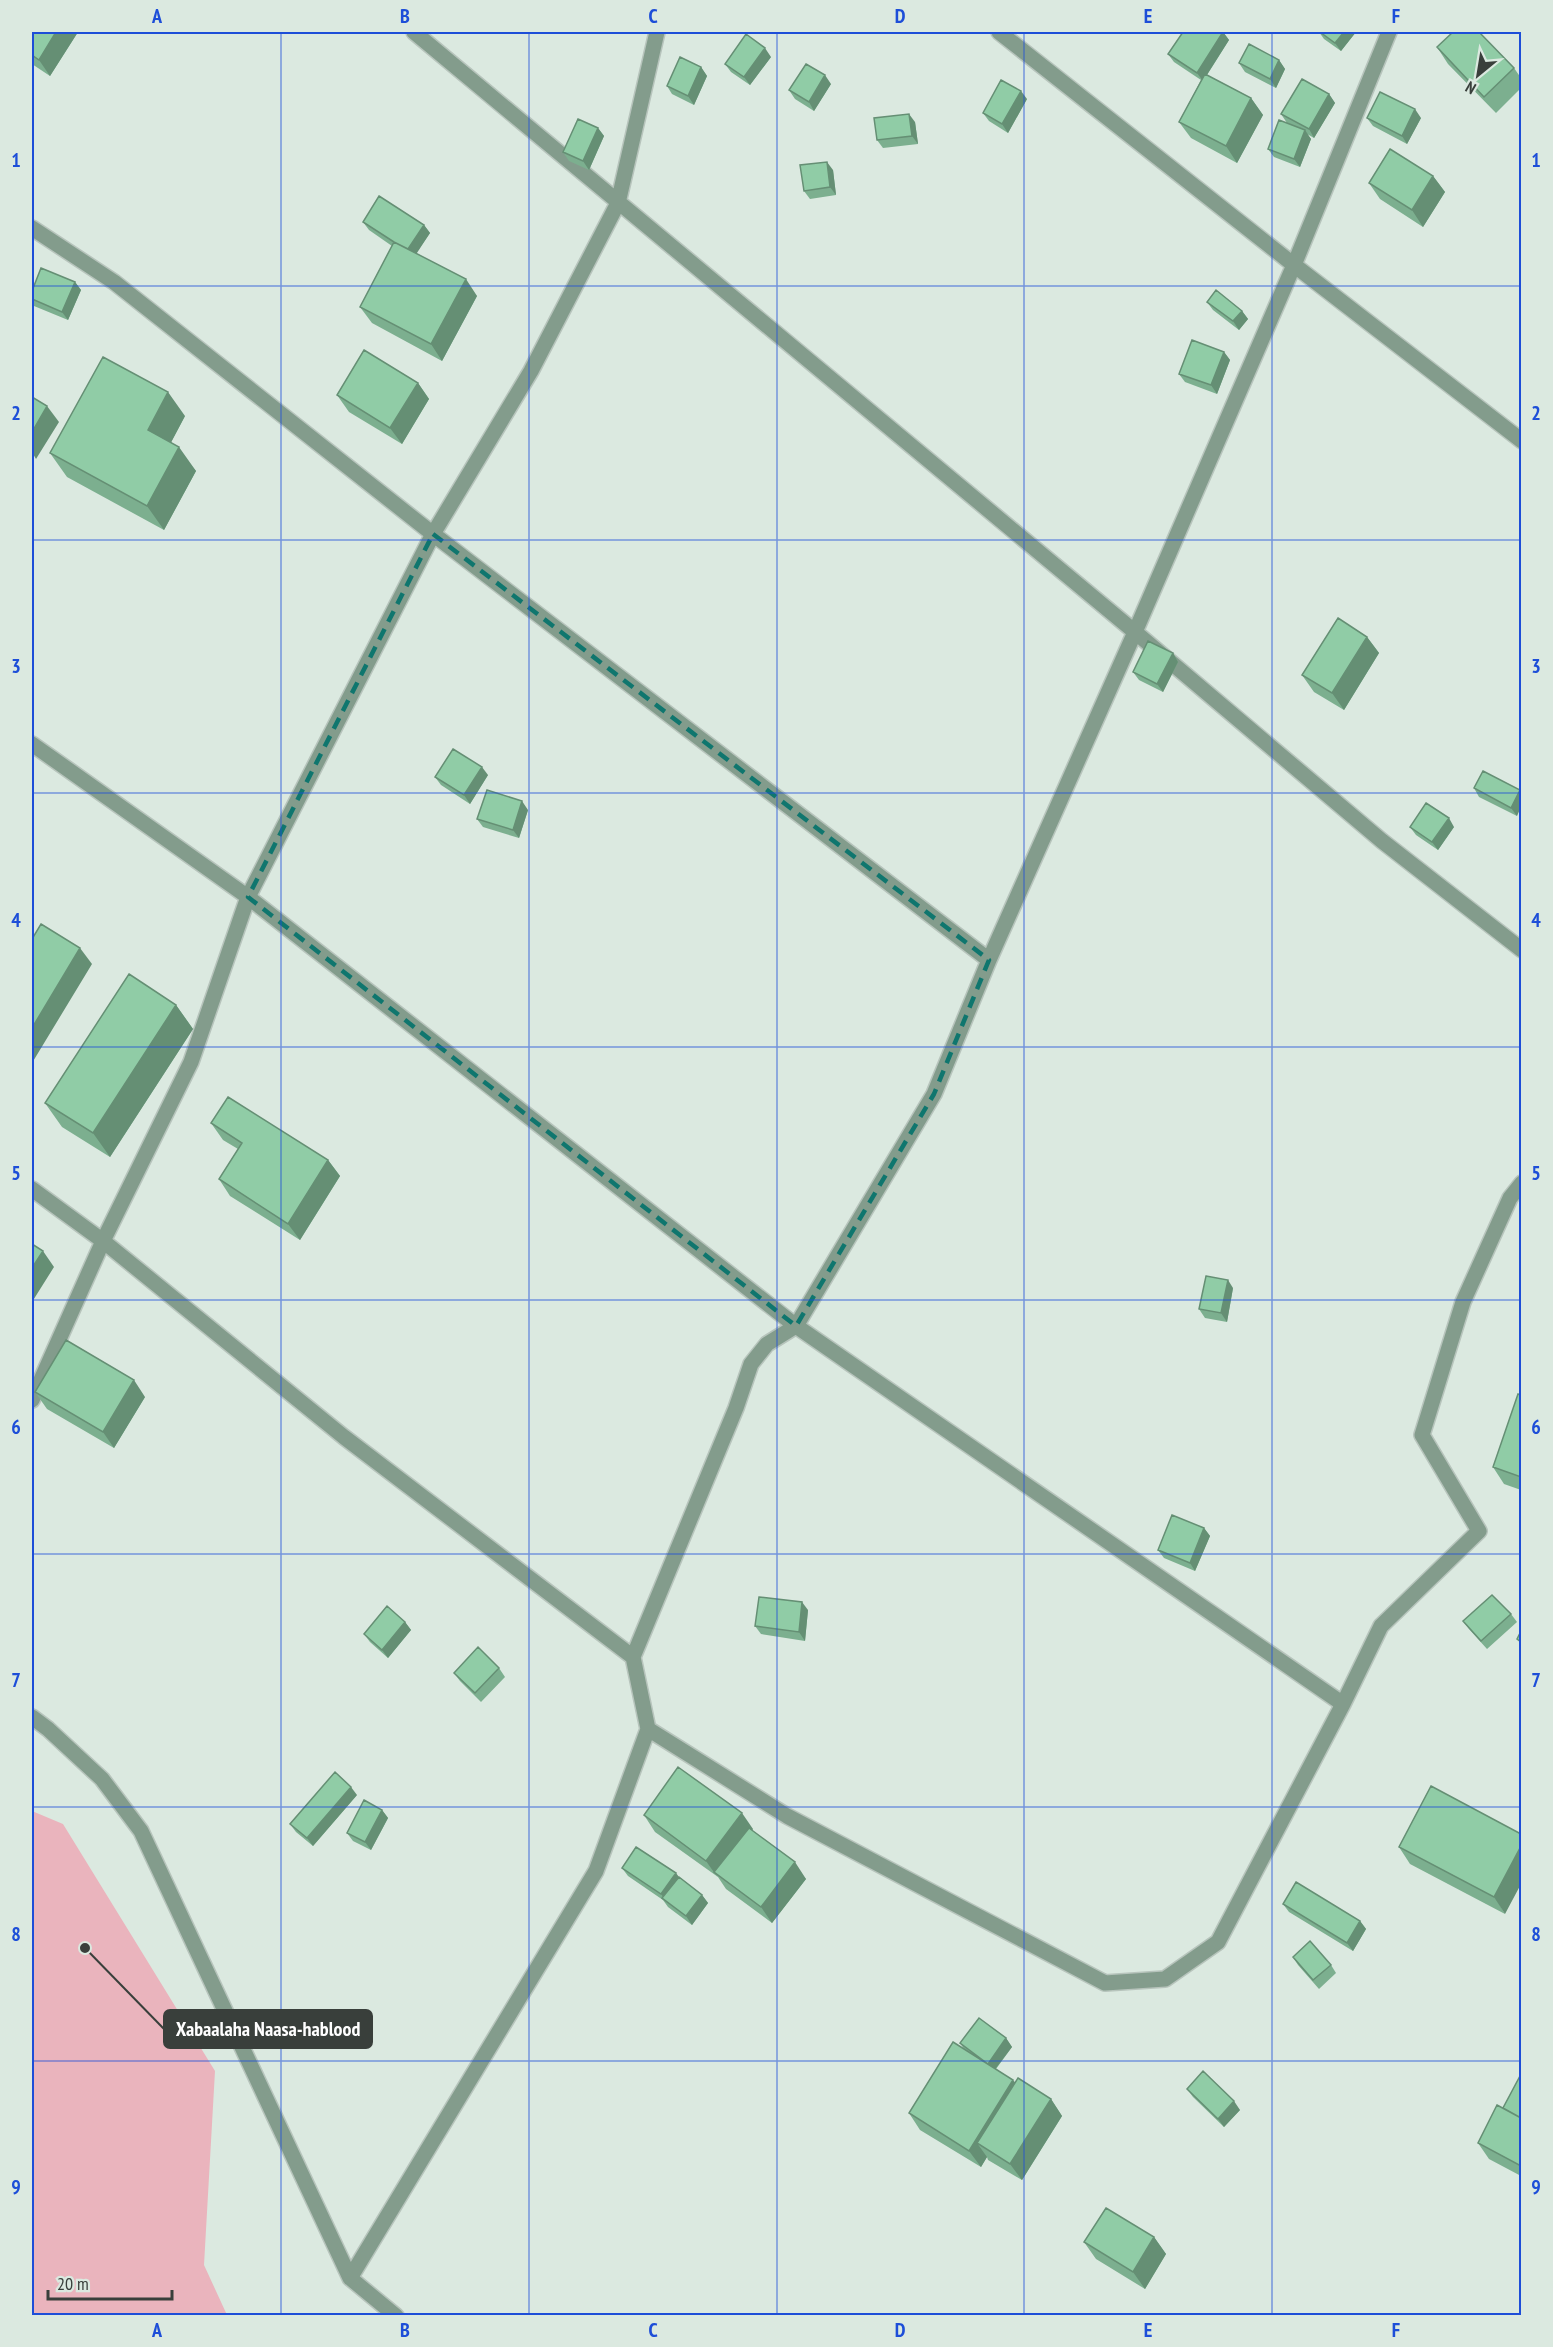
<svg xmlns="http://www.w3.org/2000/svg" width="1553" height="2347" font-family="'PT Sans Narrow',sans-serif">
<style>
.green{fill:#eab4bd}
.lines{fill:none;stroke-linecap:round;stroke-linejoin:round}
.minor-casing{stroke:#b7c4bc;stroke-width:18}
.minor{stroke:#839c8c;stroke-width:15}
.wall{fill:#7caf8f}
.shaded-wall{fill:#658f74}
.building{fill:#90cca6;stroke:#658f74;stroke-width:1.5}
.marked{fill:none;stroke:#0f766e;stroke-width:4.5;stroke-dasharray:12 8;stroke-linejoin:round}
.grid{fill:none;stroke:#1d4ed8;stroke-width:1.5;stroke-opacity:0.55}
.leader{fill:none;stroke:#393f3b;stroke-width:2}
.callout-dot{fill:#393f3b;stroke:#dbe9e0;stroke-width:2}
.callout{fill:#393f3b;stroke:#393f3b;stroke-width:2}
.callout-label{font-size:20px;text-anchor:middle;font-weight:bold;fill:#fff}
.neatline{fill:none;stroke:#1d4ed8;stroke-width:2}
.grid-label{font-size:20px;text-anchor:middle;font-weight:bold;fill:#1d4ed8}
</style>
<rect width="100%" height="100%" fill="#dbe9e0"/>
<path class="green" d="M32,1811L63,1824L215,2071L204,2265L227,2315H32Z"/>
<g class="lines">
<defs>
<path id="minor" d="M414,32L1135,632L1382,841L1522,950
M999,32L1294,265L1522,441
M32,228L114,282L433,534L989,960
M32,744L248,897L796,1326L1343,1704
M32,1189L103,1241L344,1437L633,1657
M32,1400L103,1241L191,1062L248,897L433,534L531,371L618,203L657,32
M32,1717L48,1729L102,1779L141,1831L350,2278
M648,1729L787,1816L1105,1983L1165,1979L1218,1942L1343,1704L1381,1626L1479,1531L1422,1435L1463,1302L1510,1198L1522,1183
M396,2316L350,2278L596,1871L648,1729L633,1657L736,1408L751,1364L767,1344L796,1326L934,1094L989,960L1135,632L1294,265L1389,32"/>
</defs>
<use href="#minor" class="minor-casing"/>
<use href="#minor" class="minor"/>
</g>
<path class="wall" d="M32,32H78L50,76L32,64Z
M1223,32L1229,40L1207,75L1251,98L1263,115L1237,163L1191,138L1179,122L1201,80L1174,62L1168,54Z
M1319,32H1356L1341,51L1324,39Z
M1437,47L1514,68L1521,78V88L1496,113L1448,64Z
M771,57L750,85L731,72L725,64Z
M1279,60L1285,69L1276,88L1245,72L1239,63Z
M701,67L707,76L694,105L672,94L667,86Z
M831,84L814,111L795,99L789,90Z
M1329,94L1335,103L1314,138L1307,134L1311,139L1300,167L1274,157L1268,149L1291,125L1287,123L1281,114Z
M1027,99L1008,133L989,121L983,113Z
M1367,118H1421L1407,144L1373,126Z
M915,122L918,144L883,148L877,140Z
M598,128L604,136L589,170L569,161L563,152Z
M833,170L836,195L810,199L804,191Z
M1433,176L1445,192L1423,227L1380,199L1369,183Z
M363,222L424,225L430,233L416,253L477,296L442,361L372,323L360,307L392,246L369,230Z
M75,282L81,290L68,320L34,306L32,302V291Z
M1207,302L1242,311L1248,319L1239,330L1213,310Z
M1224,352L1230,360L1217,394L1185,382L1179,374Z
M418,383L429,399L402,444L349,412L337,395Z
M185,416L171,442L196,471L164,530L67,477L50,453Z
M1367,637L1379,653L1344,710L1314,692L1302,675Z
M1173,653L1178,662L1163,692L1139,680L1133,672Z
M488,775L470,804L441,785L435,777Z
M1474,788L1520,790L1517,816L1479,797Z
M528,810L519,838L483,827L477,819Z
M1410,827H1454L1438,850L1416,835Z
M176,1005L193,1029L110,1157L62,1127L45,1103Z
M211,1123L328,1160L340,1176L300,1240L230,1196L219,1179L238,1149L223,1140Z
M1233,1288L1227,1322L1205,1318L1199,1309Z
M35,1392L145,1397L114,1448L47,1409Z
M1521,1395V1490L1504,1484L1493,1467Z
M1204,1528L1210,1536L1195,1571L1164,1558L1158,1550Z
M808,1610L805,1641L761,1634L755,1626Z
M1511,1614L1517,1622L1487,1649L1469,1629L1463,1621Z
M405,1622L411,1630L388,1658L370,1642L364,1634Z
M499,1668L505,1677L481,1702L460,1681L454,1673Z
M1431,1786L1505,1914L1410,1864L1399,1847Z
M357,1795L313,1846L296,1832L290,1824Z
M382,1810L388,1818L371,1850L353,1841L347,1833Z
M644,1815L753,1829L752,1830L806,1879L772,1923L726,1889L718,1877L655,1832Z
M622,1868L679,1877L702,1895L708,1903L692,1925L668,1907L663,1900L628,1876Z
M1283,1904L1360,1921L1366,1929L1353,1951L1289,1912Z
M1293,1957L1331,1965L1336,1973L1319,1989L1298,1965Z
M1006,2038L1012,2047L996,2069L1015,2082L1051,2099L1062,2116L1022,2180L988,2160L987,2157L981,2167L920,2130L909,2113L964,2049L960,2043Z
M1521,2077V2176L1489,2159L1478,2143L1503,2108Z
M1187,2089L1240,2110L1224,2127L1193,2097Z
M1154,2237L1166,2254L1145,2289L1096,2259L1084,2242Z"/>
<path class="shaded-wall" d="M56,32H78L50,76L39,60Z
M1223,32L1229,40L1203,81L1197,73Z
M1344,32H1356L1341,51L1335,43Z
M765,48L771,57L750,85L744,77Z
M1279,60L1285,69L1276,88L1270,79Z
M701,67L707,76L694,105L688,96Z
M825,75L831,84L814,111L809,102Z
M1021,91L1027,99L1008,133L1002,124Z
M1329,94L1335,103L1314,138L1309,129Z
M1251,98L1263,115L1237,163L1226,146Z
M1415,109L1421,118L1407,144L1402,136Z
M909,114L915,122L918,144L912,136Z
M598,128L604,136L589,170L583,161Z
M1305,130L1311,139L1300,167L1294,159Z
M827,162L833,170L836,195L830,187Z
M1433,176L1445,192L1423,227L1412,210Z
M424,225L430,233L413,259L407,251Z
M466,279L477,296L442,361L431,344Z
M75,282L81,290L68,320L62,312Z
M1242,311L1248,319L1239,330L1233,321Z
M1224,352L1230,360L1217,394L1211,385Z
M418,383L429,399L402,444L390,428Z
M168,392L185,416L165,454L148,430Z
M47,406L59,422L36,459L32,452V432Z
M179,447L196,471L164,530L147,506Z
M1367,637L1379,653L1344,710L1332,693Z
M1173,653L1178,662L1163,692L1157,684Z
M482,767L488,775L470,804L464,795Z
M1520,790L1521,792V807L1517,816L1511,808Z
M522,801L528,810L519,838L513,830Z
M1449,818L1454,827L1438,850L1432,842Z
M80,948L92,964L32,1063V1028Z
M176,1005L193,1029L110,1157L93,1133Z
M328,1160L340,1176L300,1240L288,1224Z
M43,1251L54,1267L32,1302V1268Z
M1228,1280L1233,1288L1227,1322L1221,1313Z
M134,1380L145,1397L114,1448L103,1432Z
M1204,1528L1210,1536L1195,1571L1190,1563Z
M802,1602L808,1610L805,1641L799,1632Z
M405,1622L411,1630L388,1658L382,1650Z
M351,1787L357,1795L313,1846L307,1838Z
M382,1810L388,1818L371,1850L365,1842Z
M742,1813L753,1829L719,1876L714,1872L718,1878L706,1861Z
M1521,1846V1884L1505,1914L1494,1897Z
M795,1862L806,1879L772,1923L761,1907Z
M676,1873L682,1881L667,1902L661,1894Z
M702,1895L708,1903L692,1925L686,1916Z
M1360,1921L1366,1929L1353,1951L1347,1943Z
M1006,2038L1012,2047L993,2072L988,2064Z
M1013,2080L1025,2097L977,2143L987,2157L981,2167L969,2151Z
M1051,2099L1062,2116L1022,2180L1010,2164Z
M1234,2101L1240,2110L1224,2127L1218,2119Z
M1154,2237L1166,2254L1145,2289L1133,2272Z"/>
<path class="building" d="M32,32H56L39,60L32,55Z
M1183,32H1223L1197,73L1168,54Z
M1320,32H1344L1335,43Z
M1453,32H1479L1514,68L1484,97L1437,47Z
M746,34L765,48L744,77L725,64Z
M1249,44L1279,60L1270,79L1239,63Z
M680,57L701,67L688,96L667,86Z
M806,64L825,75L809,102L789,90Z
M1205,74L1251,98L1226,146L1179,122Z
M1302,79L1329,94L1309,129L1281,114Z
M1001,80L1021,91L1002,124L983,113Z
M1380,92L1415,109L1402,136L1367,118Z
M909,114L912,136L877,140L874,118Z
M578,119L598,128L583,161L563,152Z
M1279,120L1305,130L1294,159L1268,149Z
M1390,149L1433,176L1412,210L1369,183Z
M827,162L830,187L804,191L800,165Z
M379,196L424,225L408,249L394,242L363,222Z
M394,242L466,279L431,344L360,307Z
M41,268L75,282L62,312L32,299V291Z
M1216,290L1242,311L1233,321L1207,302Z
M1192,340L1224,352L1211,385L1179,374Z
M364,350L418,383L390,428L337,395Z
M103,357L168,392L148,430L179,447L147,506L50,453Z
M32,397L47,406L32,432Z
M1338,618L1367,637L1332,693L1302,675Z
M1148,641L1173,653L1157,684L1133,672Z
M453,749L482,767L464,795L435,777Z
M1483,771L1520,790L1511,808L1474,788Z
M487,790L522,801L513,830L477,819Z
M1426,803L1449,818L1432,842L1410,827Z
M41,924L80,948L32,1028V939Z
M129,974L176,1005L93,1133L45,1103Z
M228,1097L328,1160L288,1224L219,1179L242,1143L211,1123Z
M32,1244L43,1251L32,1268Z
M1206,1276L1228,1280L1221,1313L1199,1309Z
M66,1340L134,1380L103,1432L35,1392Z
M1518,1394L1521,1395V1477L1493,1467Z
M1172,1515L1204,1528L1190,1563L1158,1550Z
M1492,1595L1511,1614L1481,1641L1463,1621Z
M759,1597L802,1602L799,1632L755,1626Z
M387,1606L405,1622L382,1650L364,1634Z
M1521,1631V1642L1517,1639Z
M478,1647L499,1668L475,1693L454,1673Z
M678,1767L742,1813L706,1861L644,1815Z
M335,1772L351,1787L307,1838L290,1824Z
M1431,1786L1521,1834V1846L1494,1897L1399,1847Z
M364,1800L382,1810L365,1842L347,1833Z
M749,1828L795,1862L761,1907L714,1872Z
M636,1847L676,1873L661,1894L622,1868Z
M679,1877L702,1895L686,1916L662,1898Z
M1296,1882L1360,1921L1347,1943L1283,1904Z
M1310,1941L1331,1965L1313,1980L1293,1957Z
M979,2018L1006,2038L988,2064L960,2043Z
M953,2042L1013,2080L969,2151L909,2113Z
M1203,2071L1234,2101L1218,2119L1187,2089Z
M1520,2076L1521,2077V2118L1503,2108Z
M1018,2078L1051,2099L1010,2164L977,2143Z
M1497,2105L1521,2118V2166L1478,2143Z
M1106,2208L1154,2237L1133,2272L1084,2242Z"/>
<path class="marked" d="M433,534L989,960L934,1094L796,1326L248,897Z"/>
<path class="grid" d="M281,32V2316M529,32V2316M777,32V2316M1024,32V2316M1272,32V2316M32,286H1522M32,540H1522M32,793H1522M32,1047H1522M32,1300H1522M32,1554H1522M32,1807H1522M32,2061H1522"/>
<path class="leader" d="M85 1948L164 2029"/>
<circle class="callout-dot" cx="85" cy="1948" r="6"/>
<rect class="callout" x="164" y="2010" width="208" height="38" rx="6"/>
<g class="callout-label">
<text x="268" y="2036">Xabaalaha Naasa-hablood</text>
</g>
<rect width="1553" height="2347" fill="none" stroke="#dbe9e0" stroke-width="66"/>
<g transform="translate(1478 75) rotate(210)" stroke="#dbe9e0" stroke-width="4.5" paint-order="stroke">
<path d="M0-4.5L10 22L0 15L-10 22Z" fill="#393f3b"/>
<text y="-9" font-size="16" font-weight="bold" text-anchor="middle" fill="#393f3b">N</text>
</g>
<path d="M48 2290v9h124v-9" fill="none" stroke="#393f3b" stroke-width="3"/>
<text x="57" y="2290" font-size="18" fill="#393f3b" stroke="#dbe9e0" stroke-width="4.5" paint-order="stroke">20 m</text>
<rect x="33" y="33" width="1487" height="2281" class="neatline"/>
<g class="grid-label">
<text x="157" y="23">A</text>
<text x="405" y="23">B</text>
<text x="653" y="23">C</text>
<text x="900" y="23">D</text>
<text x="1148" y="23">E</text>
<text x="1396" y="23">F</text>
<text x="16" y="167">1</text>
<text x="1536" y="167">1</text>
<text x="16" y="420">2</text>
<text x="1536" y="420">2</text>
<text x="16" y="673">3</text>
<text x="1536" y="673">3</text>
<text x="16" y="927">4</text>
<text x="1536" y="927">4</text>
<text x="16" y="1180">5</text>
<text x="1536" y="1180">5</text>
<text x="16" y="1434">6</text>
<text x="1536" y="1434">6</text>
<text x="16" y="1687">7</text>
<text x="1536" y="1687">7</text>
<text x="16" y="1941">8</text>
<text x="1536" y="1941">8</text>
<text x="16" y="2194">9</text>
<text x="1536" y="2194">9</text>
<text x="157" y="2337">A</text>
<text x="405" y="2337">B</text>
<text x="653" y="2337">C</text>
<text x="900" y="2337">D</text>
<text x="1148" y="2337">E</text>
<text x="1396" y="2337">F</text>
</g>
</svg>
